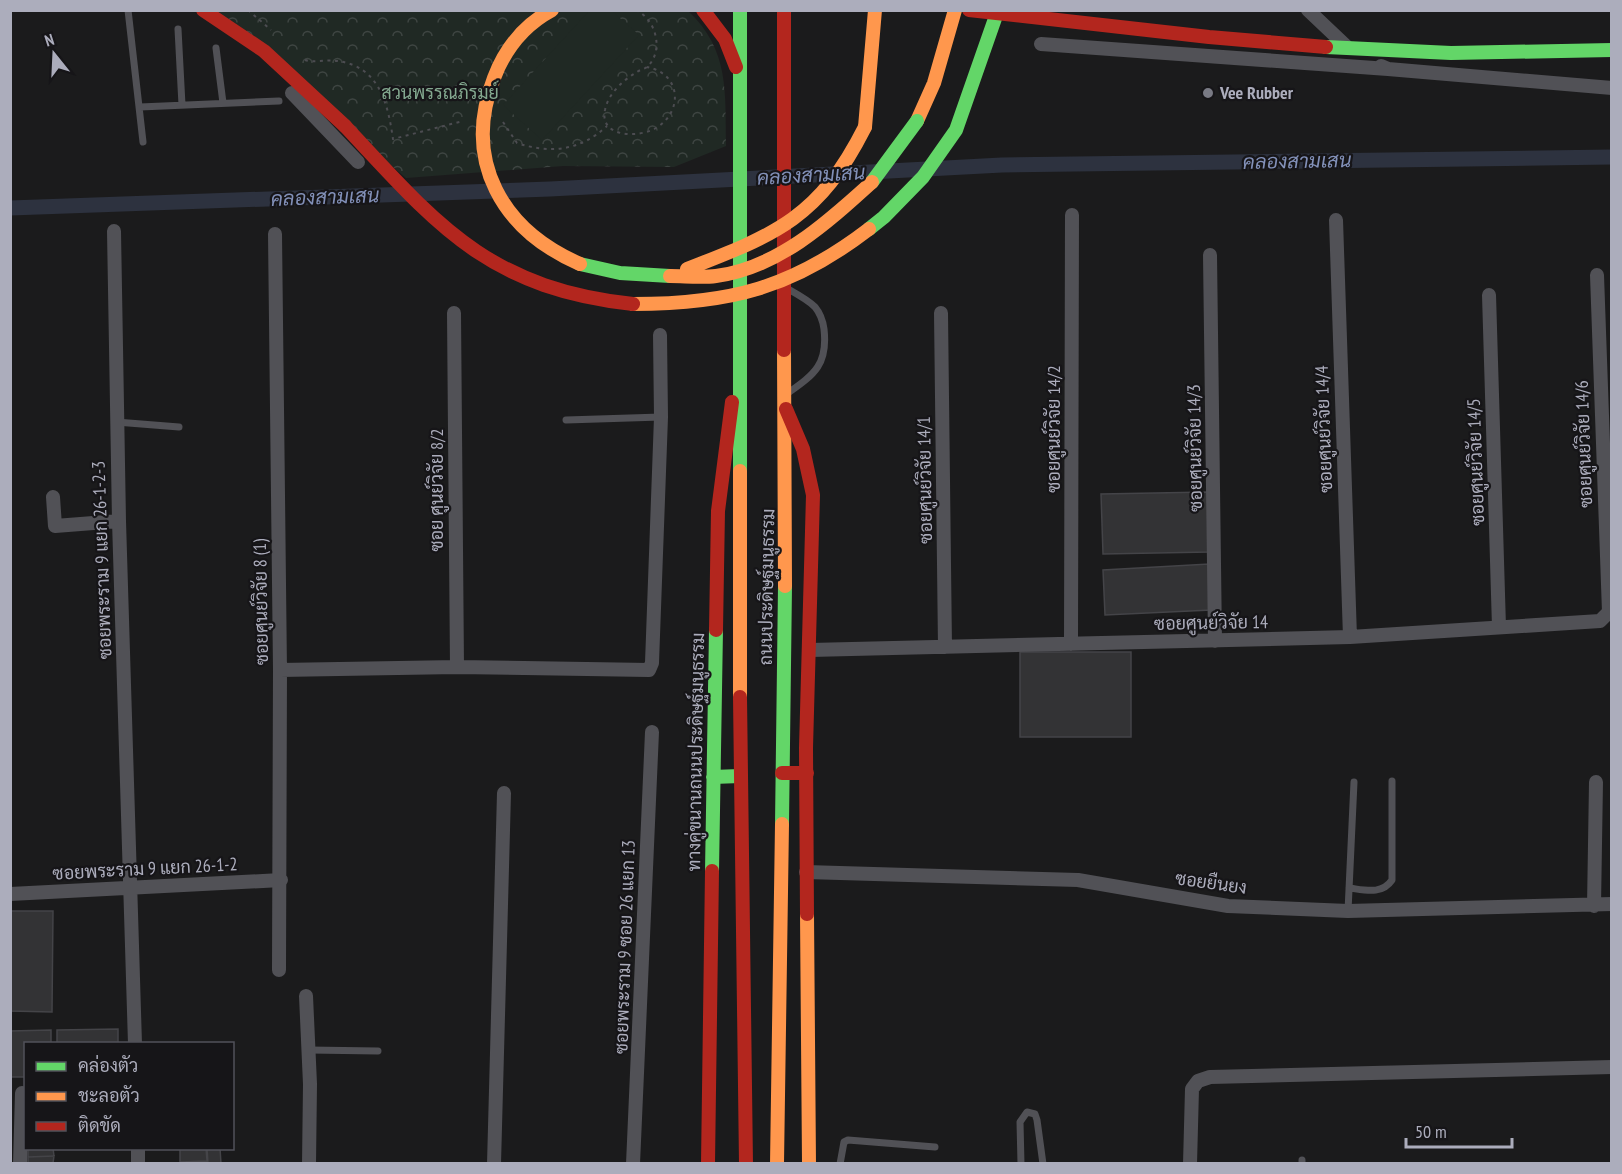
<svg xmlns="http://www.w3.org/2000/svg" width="1622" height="1174" font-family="'PT Sans Narrow',Sarabun,sans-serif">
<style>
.forest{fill:url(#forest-crowns)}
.pitch{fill:#202924}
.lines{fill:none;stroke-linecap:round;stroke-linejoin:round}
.canal{stroke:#2d323f;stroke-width:15}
.building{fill:#333335;stroke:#444448;stroke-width:1.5}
.path{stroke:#4c4c51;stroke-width:2;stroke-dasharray:3 4.5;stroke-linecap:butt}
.lane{stroke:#515156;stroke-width:7}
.street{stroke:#515156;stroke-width:14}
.fast{stroke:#63d668;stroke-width:14}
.slow{stroke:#ff974d;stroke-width:14}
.jam{stroke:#b3261e;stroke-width:14}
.fast-bridge{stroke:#63d668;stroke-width:14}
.slow-bridge{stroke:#ff974d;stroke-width:14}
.jam-bridge{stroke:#b3261e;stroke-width:14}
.poi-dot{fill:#797a84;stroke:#161518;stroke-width:2}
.labels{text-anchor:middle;stroke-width:4.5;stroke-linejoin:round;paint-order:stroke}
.park-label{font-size:18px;fill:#83a88f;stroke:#161518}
.poi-label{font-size:18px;font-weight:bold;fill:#acadbc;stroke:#161518;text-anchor:start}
.street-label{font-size:18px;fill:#acadbc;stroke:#161518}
.water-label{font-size:20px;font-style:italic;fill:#8290b8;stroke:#161518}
</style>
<defs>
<pattern id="forest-crowns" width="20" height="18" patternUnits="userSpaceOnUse" patternTransform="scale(1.5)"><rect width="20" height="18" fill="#202924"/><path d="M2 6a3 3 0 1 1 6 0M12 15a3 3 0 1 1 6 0" fill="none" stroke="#3e4542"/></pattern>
</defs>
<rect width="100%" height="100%" fill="#1b1b1c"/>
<path class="forest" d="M209,11H688C730,50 725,93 726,146L674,167L563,166L406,178Z"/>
<path class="pitch" d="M589,11H612L639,35L542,140L503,105Z"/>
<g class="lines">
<path class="canal" d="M10,208L550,189L1002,165L1612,157"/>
</g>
<path class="building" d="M1208,492L1209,552L1103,554L1101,494Z
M1209,564L1211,610L1105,615L1103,570Z
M1020,652H1131V737H1020Z
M10,911H53L52,1012L10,1011Z
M118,1029V1044H57V1030Z
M51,1030V1044H26V1077H10V1031Z
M53,1148L54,1156L28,1157V1149Z
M180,1148H206L207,1161L180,1162Z
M207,1148H220L221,1164H208Z
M54,1156L53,1163H28V1157Z"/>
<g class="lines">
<path class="path" d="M248,10L271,30
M636,10C655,19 664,48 649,65C646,69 641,69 637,72C623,80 608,94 605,110C599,138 639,138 656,128C683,112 682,74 647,67
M305,60C314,63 327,59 337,61C380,66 388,105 393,139L463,121
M503,122L517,143C550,154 580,151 607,126"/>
<path class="lane" d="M128,10L143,142
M178,29L182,105
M216,48L223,103
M140,107L279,101
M788,289C797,294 808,300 815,307C820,313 823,322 824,329C828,364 815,374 788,393
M566,420L661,417
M116,422L179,427
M1349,888C1365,890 1382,895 1392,880V781
M1348,911L1354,782
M309,1050L378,1051
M1302,1160V1164
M840,1164L844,1142L848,1140L935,1147
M1021,1164L1020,1122L1027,1112L1035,1114L1037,1120L1043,1164"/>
<path class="street" d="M1308,10L1346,46
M1041,44L1388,69
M1381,66L1388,69L1612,88
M292,93L358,162
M1336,220L1350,637
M114,231L119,521L135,1044
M275,234L280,670L279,970
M1210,255L1215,641
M1489,295L1499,627
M454,313L457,667
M941,313L945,647
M53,497L55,526L119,521
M1071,644L1072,215
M810,650L1350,637L1600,621L1609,612L1597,275
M280,670L457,667L649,670L652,663L661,417L660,335
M806,872L1078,880L1228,906L1348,911L1612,904
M10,894L281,880
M1594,906L1596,782
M306,996L310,1084L309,1164
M138,1148V1164
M20,1164L22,1093
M494,1164L504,793
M633,1164L652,732
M1190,1164L1192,1089L1198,1081L1210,1077L1612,1067"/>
<path class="fast" d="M740,10V471
M580,264L620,273L670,276
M713,777L740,776
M782,824L785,586
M712,871L716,630"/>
<path class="slow" d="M917,121L934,83L955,10
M865,127L875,10
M784,350L785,586
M740,471V697
M807,914L809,1164
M777,1164L782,824"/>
<path class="jam" d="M203,10L264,51L345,126
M703,10L725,39L736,67
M784,350V10
M786,409L803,449L813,495L806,748L807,914
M716,630L718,511L732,402
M740,697L746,1164
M782,773H807
M708,1164L712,871"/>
<path class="fast-bridge" d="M1326,47L1451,53L1612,50
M872,182L917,121
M869,229L884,217L923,177L956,130L998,10"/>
<path class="slow-bridge" d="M552,10C524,25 505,49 494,78C462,161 502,230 580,264
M687,269C777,234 819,218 865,127
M670,276C685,276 701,278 716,276C778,268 828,222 872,182
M633,304C730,304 792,288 869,229"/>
<path class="jam-bridge" d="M969,10L1209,37L1326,47
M345,126C438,226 488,288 633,304"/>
</g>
<circle class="poi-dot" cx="1208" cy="93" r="6"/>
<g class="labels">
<g class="park-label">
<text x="440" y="99">สวนพรรณภิรมย์</text>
</g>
<g class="poi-label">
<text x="1220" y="99">Vee Rubber</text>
</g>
<g class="street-label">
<text transform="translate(1054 429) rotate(-90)" y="6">ซอยศูนย์วิจัย 14/2</text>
<text transform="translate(1324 429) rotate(-92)" y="6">ซอยศูนย์วิจัย 14/4</text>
<text transform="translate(1584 444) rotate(-92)" y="6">ซอยศูนย์วิจัย 14/6</text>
<text transform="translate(1195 448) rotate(-91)" y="6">ซอยศูนย์วิจัย 14/3</text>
<text transform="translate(1476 462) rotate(-92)" y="6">ซอยศูนย์วิจัย 14/5</text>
<text transform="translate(925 480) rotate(-91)" y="6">ซอยศูนย์วิจัย 14/1</text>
<text transform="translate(437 490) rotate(-90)" y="6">ซอย ศูนย์วิจัย 8/2</text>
<text transform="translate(102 560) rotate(-92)" y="6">ซอยพระราม 9 แยก 26-1-2-3</text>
<text transform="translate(767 587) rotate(-89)" y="6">ถนนประดิษฐ์มนูธรรม</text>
<text transform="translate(261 602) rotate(-91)" y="6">ซอยศูนย์วิจัย 8 (1)</text>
<text transform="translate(1211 623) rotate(-1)" y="6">ซอยศูนย์วิจัย 14</text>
<text transform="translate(696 752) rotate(-89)" y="6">ทางคู่ขนานถนนประดิษฐ์มนูธรรม</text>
<text transform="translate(145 869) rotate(-3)" y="6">ซอยพระราม 9 แยก 26-1-2</text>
<text transform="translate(1211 883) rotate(8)" y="6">ซอยยืนยง</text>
<text transform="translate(625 947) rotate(-88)" y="6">ซอยพระราม 9 ซอย 26 แยก 13</text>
</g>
<g class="water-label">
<text transform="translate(1297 161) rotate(-1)" y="7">คลองสามเสน</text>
<text transform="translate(811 175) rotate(-3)" y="7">คลองสามเสน</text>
<text transform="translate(325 197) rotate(-2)" y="7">คลองสามเสน</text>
</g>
</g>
<rect width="1622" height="1174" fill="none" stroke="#acadbc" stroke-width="24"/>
<rect x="24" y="1042" width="210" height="108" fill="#161518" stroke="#52525a" stroke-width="1.5"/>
<rect x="36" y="1062" width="30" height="9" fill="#63d668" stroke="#52525a" stroke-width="1.5"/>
<text x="78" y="1072" font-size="18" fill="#acadbc">คล่องตัว</text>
<rect x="36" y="1092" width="30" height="9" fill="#ff974d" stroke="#52525a" stroke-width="1.5"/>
<text x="78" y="1102" font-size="18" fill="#acadbc">ชะลอตัว</text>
<rect x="36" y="1122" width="30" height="9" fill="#b3261e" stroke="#52525a" stroke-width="1.5"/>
<text x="78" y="1132" font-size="18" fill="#acadbc">ติดขัด</text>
<g transform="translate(54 54) rotate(342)" stroke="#161518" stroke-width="4.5" paint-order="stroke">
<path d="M0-4.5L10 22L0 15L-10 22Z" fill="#acadbc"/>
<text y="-9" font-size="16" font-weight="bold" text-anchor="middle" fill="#acadbc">N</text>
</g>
<path d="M1406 1138v9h106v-9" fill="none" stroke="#acadbc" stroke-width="3"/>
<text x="1415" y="1138" font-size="18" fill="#acadbc" stroke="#161518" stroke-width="4.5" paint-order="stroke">50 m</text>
</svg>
